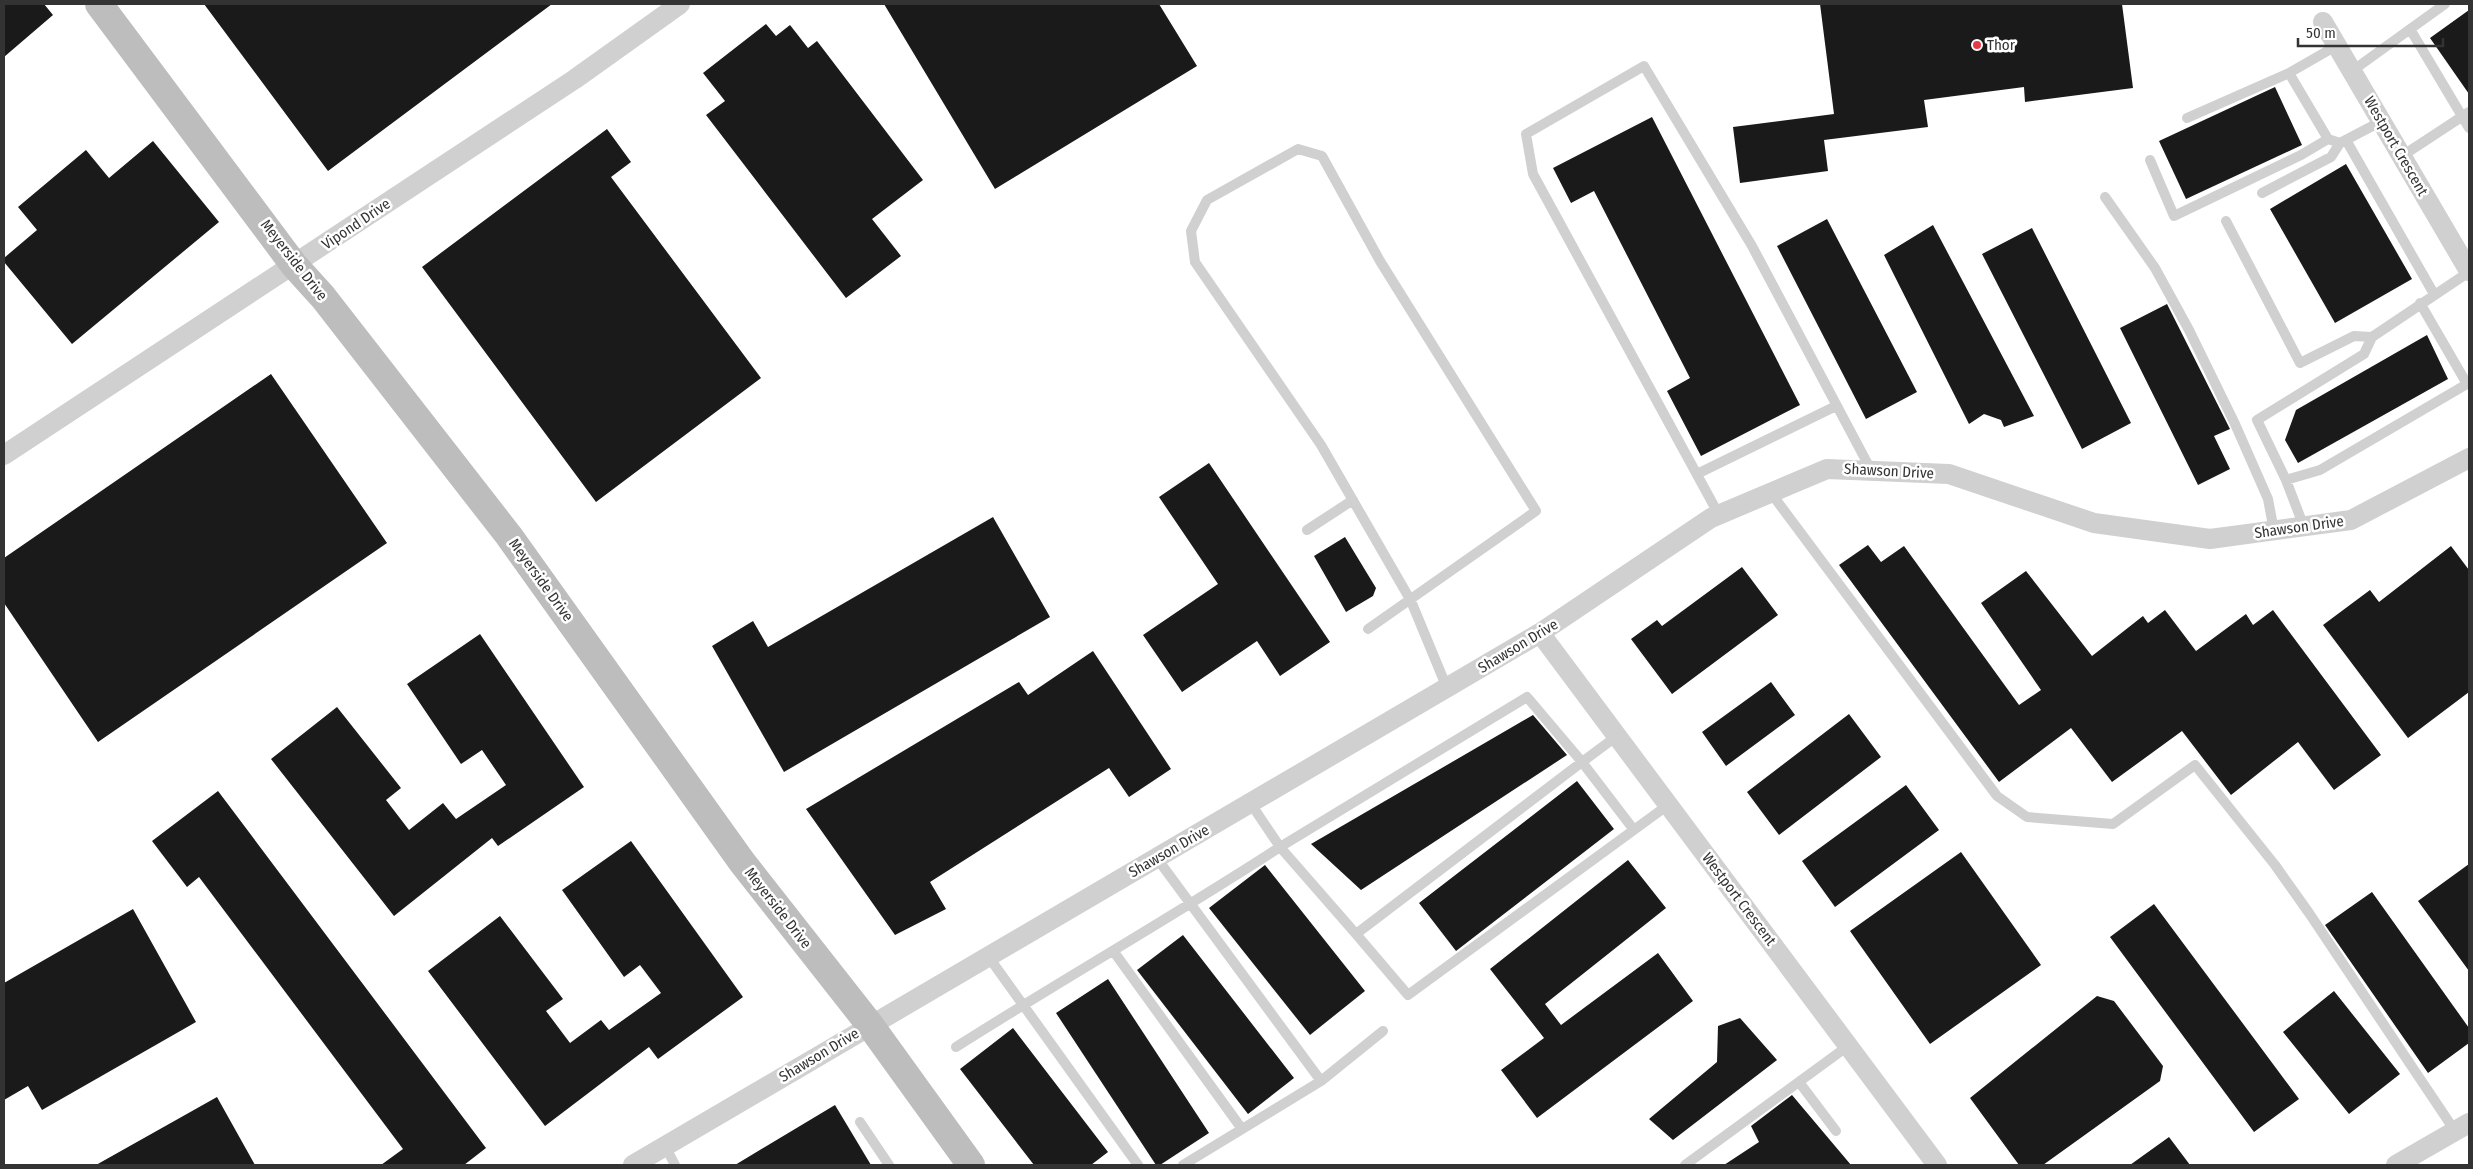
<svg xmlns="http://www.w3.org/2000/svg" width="2473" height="1169" font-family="'Fira Sans Condensed',sans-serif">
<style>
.building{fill:#1a1a1a}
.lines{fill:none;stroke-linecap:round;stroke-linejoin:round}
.lane{stroke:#d0d0d0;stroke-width:10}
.street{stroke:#d0d0d0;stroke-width:20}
.secondary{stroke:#bdbdbd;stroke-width:28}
.poi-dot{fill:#e63946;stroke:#fff;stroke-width:2}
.labels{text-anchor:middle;stroke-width:5;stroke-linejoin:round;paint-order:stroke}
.poi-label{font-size:15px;fill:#333;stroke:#fff;text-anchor:start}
.street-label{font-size:15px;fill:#333;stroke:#fff}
</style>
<rect width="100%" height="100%" fill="#fff"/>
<path class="building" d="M4,4H44L53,15L4,57Z
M204,4H552L328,171Z
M884,4H1159L1197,66L995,189Z
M1820,4H2122L2133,88L2025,102L2024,87L1924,100L1928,127L1824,140L1828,171L1740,183L1733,127L1834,114Z
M2469,10V94L2430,38Z
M766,24L776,36L790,25L808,48L817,41L923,180L872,219L901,256L846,298L706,115L725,101L703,73Z
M2275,87L2302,145L2186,199L2159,141Z
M1652,117L1800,405L1701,456L1667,391L1690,378L1594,191L1571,203L1553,168Z
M607,129L631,162L611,177L761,378L596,502L422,267Z
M153,141L219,222L72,344L4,262V258L37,230L18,207L86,150L109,178Z
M2346,164L2412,279L2335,323L2270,209Z
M1827,219L1917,392L1866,419L1777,246Z
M1933,225L2034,416L2004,427L2001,420L1984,414L1969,424L1884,255Z
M2032,228L2131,423L2082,449L1982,254Z
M2167,304L2230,429L2214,436L2230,469L2198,485L2120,328Z
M2427,335L2448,379L2298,463L2285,440L2296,410Z
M271,374L387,543L98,742L4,603V558Z
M1209,463L1330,642L1280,676L1257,641L1182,692L1143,635L1218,584L1159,497Z
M993,517L1050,617L784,772L712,646L753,621L768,647Z
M1345,537L1376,588L1373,596L1346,612L1314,556Z
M1868,545L1881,562L1904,546L2019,705L2041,690L1981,603L2026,571L2092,656L2143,616L2148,623L2165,610L2196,651L2246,614L2253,625L2273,610L2381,755L2334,790L2298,742L2231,795L2182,731L2112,782L2071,728L1999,782L1839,565Z
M2451,546L2469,570V692L2408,738L2323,625L2370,590L2379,602Z
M1742,567L1778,615L1672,694L1631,639L1657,620L1662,626Z
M480,634L584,787L498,846L492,838L394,916L271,759L337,707L401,788L386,800L409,830L443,803L456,819L506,785L482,750L461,764L407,684Z
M1093,651L1171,769L1129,797L1109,768L930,882L946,909L895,935L806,809L1019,682L1028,695Z
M1771,682L1795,715L1726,766L1702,732Z
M1849,714L1881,757L1779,835L1747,792Z
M1533,715L1567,755L1361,890L1311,844Z
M1577,781L1614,829L1456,951L1419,903Z
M1906,785L1939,830L1835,907L1802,861Z
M218,791L486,1148L464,1165H381L403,1149L199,877L187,887L152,841Z
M631,841L743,997L658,1059L649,1047L545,1126L428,971L500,916L563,999L546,1011L570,1043L601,1020L609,1030L661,993L640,965L624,977L562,890Z
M1961,852L2041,965L1930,1044L1850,931Z
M1628,860L1666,908L1545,1004L1561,1025L1658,953L1693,1001L1537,1118L1501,1070L1544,1038L1490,969Z
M2469,864V971L2418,901Z
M1265,865L1365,991L1310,1035L1209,908Z
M2372,892L2469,1028V1043L2428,1073L2325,925Z
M2154,904L2299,1099L2254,1132L2110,937Z
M133,909L196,1022L42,1110L28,1086L4,1100V983Z
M1183,935L1294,1078L1248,1114L1137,970Z
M1108,979L1209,1133L1160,1165H1156L1056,1013Z
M2334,991L2400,1074L2349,1114L2283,1032Z
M2097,996L2114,1001L2163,1066L2160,1081L2043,1165H2019L1970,1098Z
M1740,1018L1777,1060L1673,1140L1649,1119L1717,1062L1718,1026Z
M1013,1028L1108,1152L1091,1165H1034L960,1069Z
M1792,1095L1851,1165H1724L1759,1142L1751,1126Z
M217,1097L255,1165H96Z
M835,1105L871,1165H735Z
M2169,1137L2190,1165H2130Z"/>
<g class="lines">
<path class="lane" d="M2410,29L2469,128
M2352,71L2445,4
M2289,73L2328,139
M2187,118L2289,73L2336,46
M2346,140L2434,294
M2402,156L2469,112
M2150,160L2174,216L2301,155L2328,139L2340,143
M2262,193L2331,157L2340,143L2380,122
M2105,197L2155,268L2189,330L2235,424L2268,499L2274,531
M2226,221L2300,363L2354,336L2372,337
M1697,474L1836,406
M2286,480L2320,470L2467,384L2420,303
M1771,493L1997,796L2027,817L2113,824L2195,765L2275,865L2309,913L2455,1131
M1719,515L1533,174L1526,134L1644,66L1752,246L1871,470
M2304,527L2286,480L2257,420L2364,354L2372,337L2469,272
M1307,530L1353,500
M1368,629L1536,511L1380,261L1322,156L1298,149L1207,200L1191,231L1195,262L1321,445L1411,601L1447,688
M1617,736L1582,762L1356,934L1280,847L1527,697L1582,762L1634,830
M1156,857L1321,1081L1183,1165
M1356,934L1408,995L1668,805
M1114,952L1242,1129
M988,956L1138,1165
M956,1047C1063,979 1174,916 1280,847L1251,804
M1321,1081L1383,1031
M1799,1082L1836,1131
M860,1122L889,1165
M665,1146L675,1165
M1685,1165L1848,1046"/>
<path class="street" d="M2323,22L2469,271
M4,455L575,79L680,4
M1540,633L1937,1165
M633,1165L1540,633L1711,518L1827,469L1949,474L2094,523L2210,539L2351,520L2469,458
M2396,1165L2469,1123"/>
<path class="secondary" d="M99,4L294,265L323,297L509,536L742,862L870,1025L971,1165"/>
</g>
<circle class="poi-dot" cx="1977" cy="45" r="5"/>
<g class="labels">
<g class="poi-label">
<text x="1987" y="50">Thor</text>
</g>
<g class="street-label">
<text transform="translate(2396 146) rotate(60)" y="5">Westport Crescent</text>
<text transform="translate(356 224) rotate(-34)" y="5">Vipond Drive</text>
<text transform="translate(294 260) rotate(52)" y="5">Meyerside Drive</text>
<text transform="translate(1889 471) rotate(3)" y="5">Shawson Drive</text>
<text transform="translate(2299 527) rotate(-8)" y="5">Shawson Drive</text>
<text transform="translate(541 580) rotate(54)" y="5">Meyerside Drive</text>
<text transform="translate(1518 646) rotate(-31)" y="5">Shawson Drive</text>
<text transform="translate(1169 851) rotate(-30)" y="5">Shawson Drive</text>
<text transform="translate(1739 899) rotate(53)" y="5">Westport Crescent</text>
<text transform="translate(778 908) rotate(52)" y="5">Meyerside Drive</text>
<text transform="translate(819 1055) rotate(-31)" y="5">Shawson Drive</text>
</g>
</g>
<rect width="2473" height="1169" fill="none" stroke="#333333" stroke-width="10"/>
<path d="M2298 38v8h145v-8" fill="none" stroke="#333333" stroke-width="2.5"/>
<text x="2306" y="38" font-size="15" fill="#333333" stroke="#ffffff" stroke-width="4" paint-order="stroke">50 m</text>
</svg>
